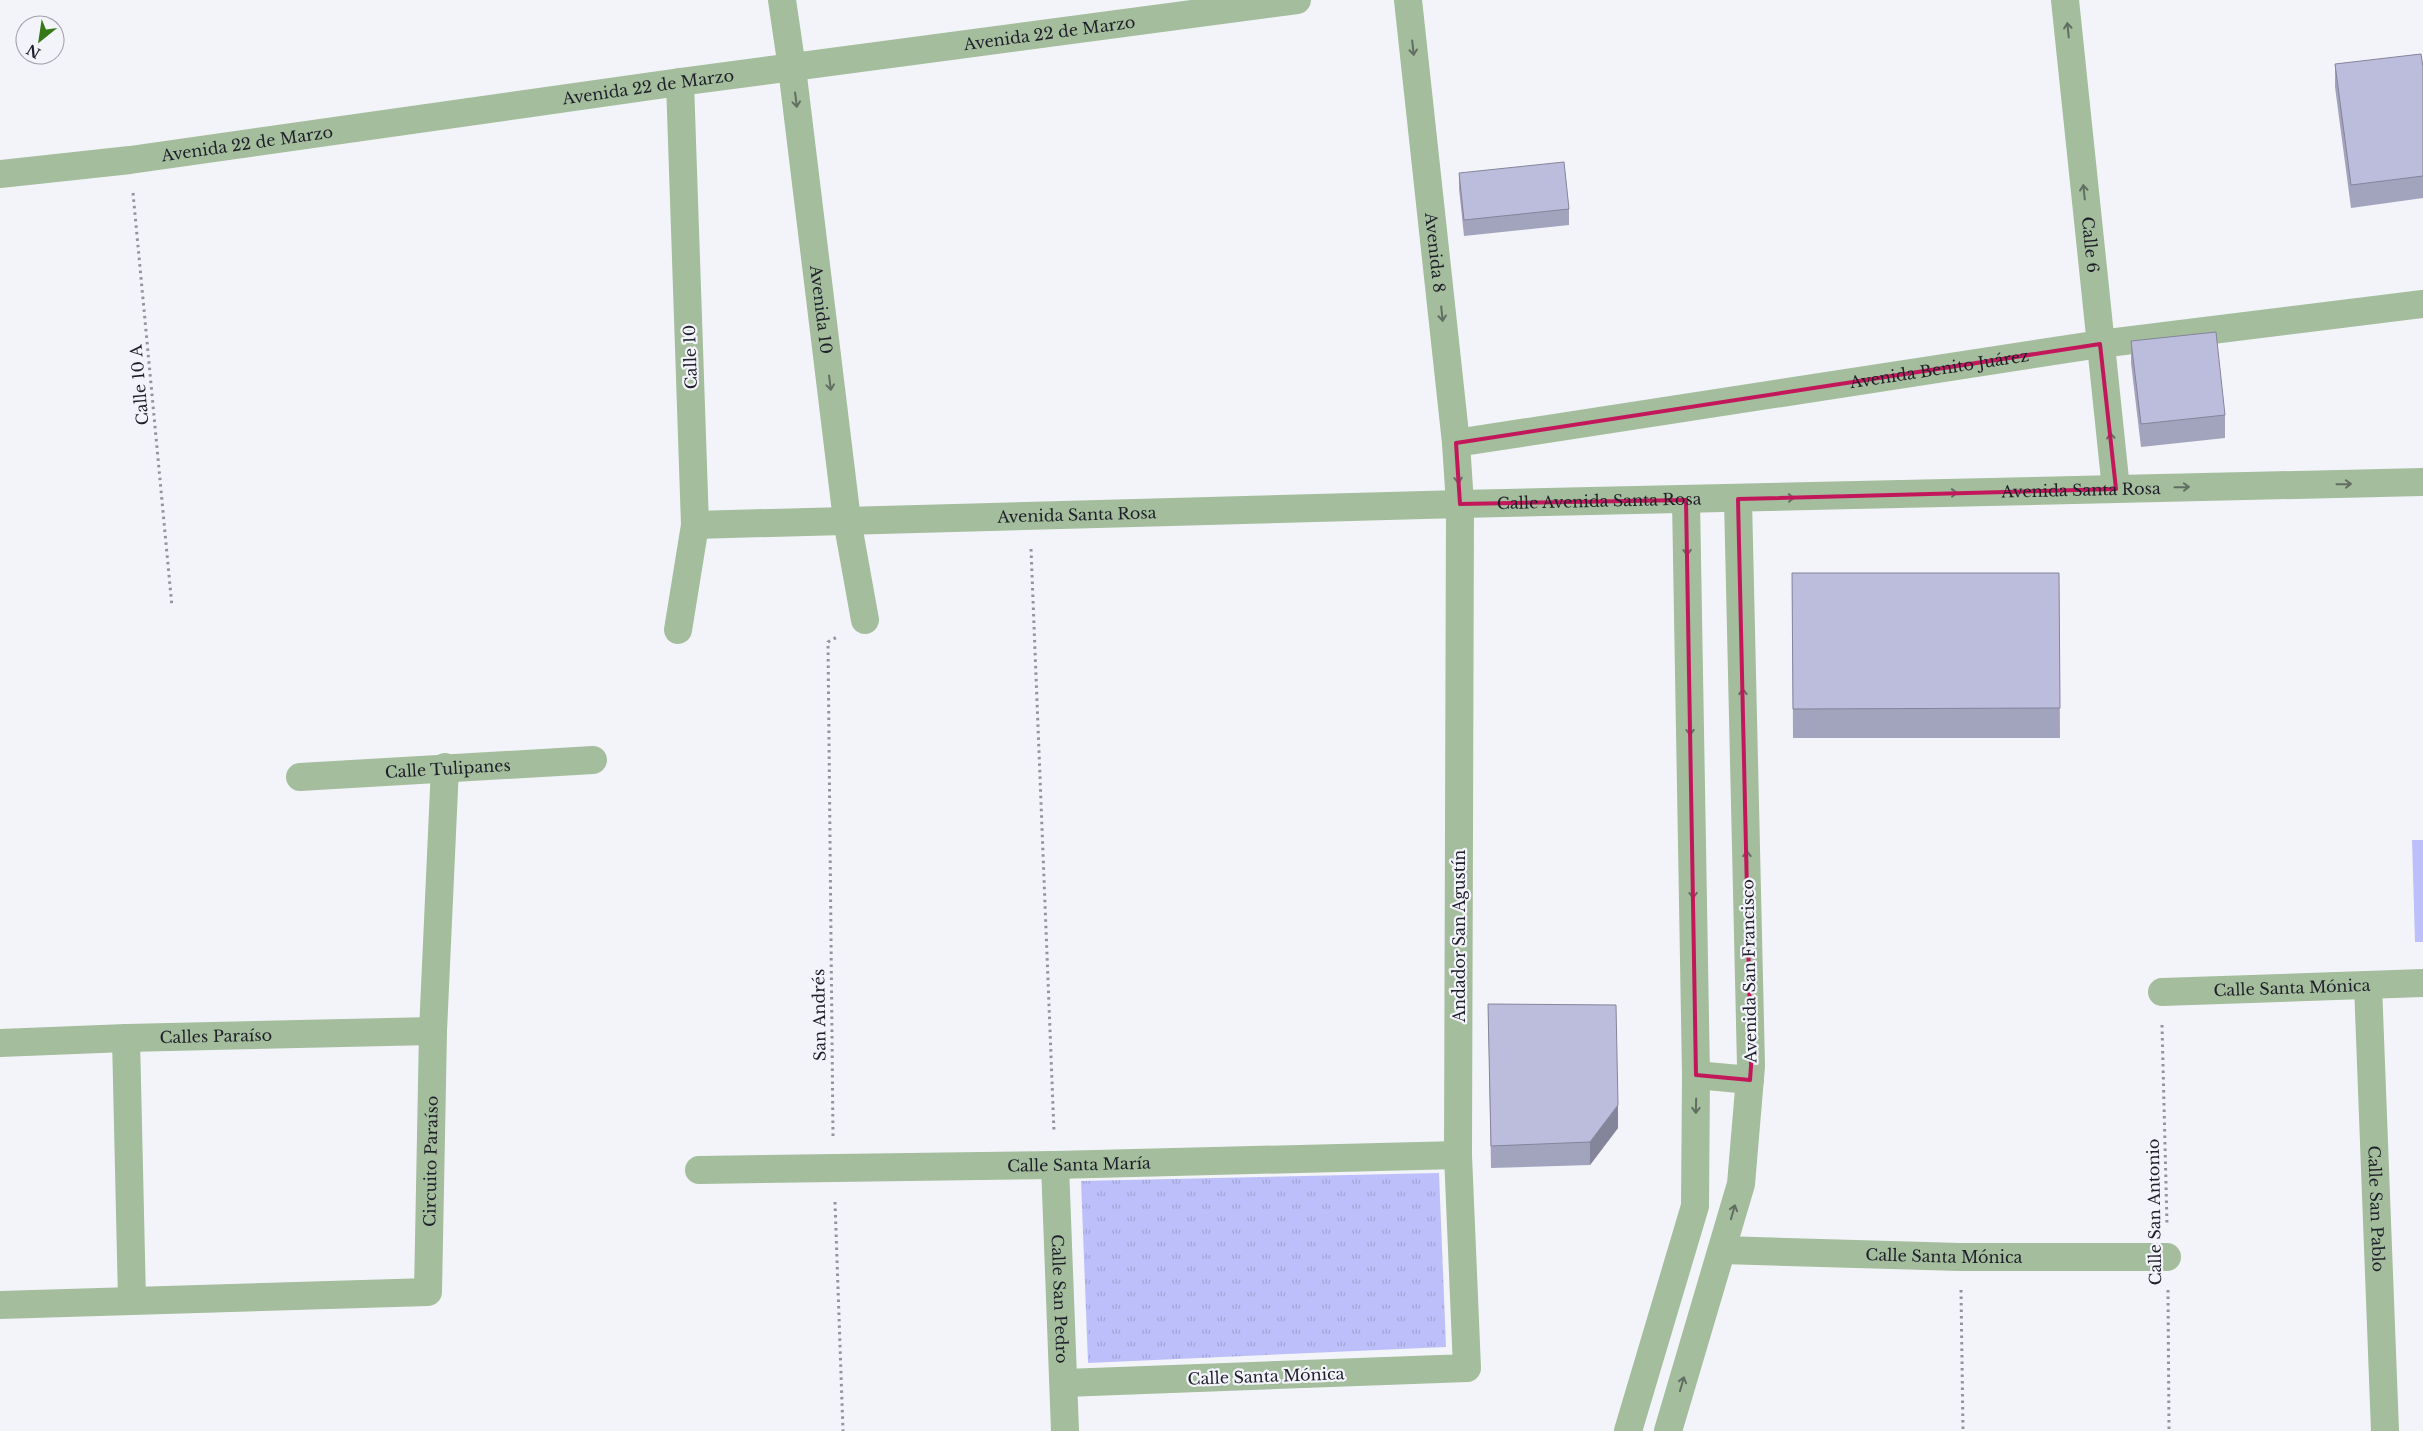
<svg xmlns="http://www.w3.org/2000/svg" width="2423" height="1431" font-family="'Libre Baskerville',serif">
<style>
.grass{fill:#bdbffa}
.park{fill:url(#park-tufts)}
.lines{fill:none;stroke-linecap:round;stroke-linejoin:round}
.path{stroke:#92939c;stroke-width:3;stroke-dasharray:2.5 4;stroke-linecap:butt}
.minor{stroke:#a4bd9c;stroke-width:28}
.tertiary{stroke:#a4bd9c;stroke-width:28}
.wall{fill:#a2a3bd}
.shaded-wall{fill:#84849a}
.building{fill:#bcbddc;stroke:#84849a}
.oneway{stroke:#616e63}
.marked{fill:none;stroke:#c2185b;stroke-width:4;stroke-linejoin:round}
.labels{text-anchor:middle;stroke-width:4.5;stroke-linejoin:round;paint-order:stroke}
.street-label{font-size:16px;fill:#1e1f2a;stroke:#f3f4fa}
</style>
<defs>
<pattern id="park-tufts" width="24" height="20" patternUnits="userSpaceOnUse" patternTransform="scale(1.25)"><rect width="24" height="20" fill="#bdbffa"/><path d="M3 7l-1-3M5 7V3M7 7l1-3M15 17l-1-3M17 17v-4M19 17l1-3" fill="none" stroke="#a2a4d6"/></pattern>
</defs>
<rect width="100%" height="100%" fill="#f3f4fa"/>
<path class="grass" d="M2412,840H2423V942H2415Z"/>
<path class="park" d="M1439,1173L1446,1347L1088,1363L1081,1181Z"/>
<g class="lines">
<path class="path" d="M133,193L172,607
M1031,549L1054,1132
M2162,1025L2167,1224
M833,1136L828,642L837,637
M835,1202L843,1431
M1961,1290L1963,1431
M2168,1290L2169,1431"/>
<g class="minor">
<path id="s1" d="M782,0L792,68L847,520L865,620"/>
<path id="s2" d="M2065,0L2116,489"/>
<path id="s3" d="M0,174L130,160L680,82L1297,0"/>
<path id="s4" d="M1456,443L2100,344L2423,304"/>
<path id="s5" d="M695,525L1460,504L1458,1155L1467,1368L1065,1383"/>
<path d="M678,630L695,525L680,82"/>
<path id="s6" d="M300,777L593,760"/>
<path id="s7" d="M2368,985L2385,1431"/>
<path id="s8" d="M2162,992L2423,983"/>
<path d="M126,1038L132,1300"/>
<path id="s9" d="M0,1043L126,1038L433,1031"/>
<path d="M1696,1075L1750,1080"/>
<path id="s10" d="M1055,1165L1065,1431"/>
<path id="s11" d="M699,1170L1055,1165L1458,1155"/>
<path id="s12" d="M1722,1250L1960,1257H2167"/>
<path id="s13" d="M0,1305L428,1292L433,1031L445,767"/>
<path d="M1628,1431L1695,1206L1696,1075L1686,500"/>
<path d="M1668,1431L1741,1184L1751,1066L1738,499"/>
</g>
<path class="tertiary" id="s14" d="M1408,0L1456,443L1460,504L2423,482"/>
</g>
<path class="wall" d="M2335,64L2423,67V198L2351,208L2335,87Z
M1459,173L1569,209V225L1464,236L1459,189Z
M2131,341L2225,415V438L2141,447L2131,363Z
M1792,573H2059L2060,738H1793Z
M1488,1004L1618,1128L1590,1165L1491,1168Z"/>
<path class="shaded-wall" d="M1618,1105V1128L1590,1165V1142Z"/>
<path class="building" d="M2421,54L2423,67V176L2351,185L2335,64Z
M1564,162L1569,209L1464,220L1459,173Z
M2216,332L2225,415L2141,424L2131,341Z
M1792,573H2059L2060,708L1793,709Z
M1488,1004L1616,1005L1618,1105L1590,1142L1491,1146Z"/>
<defs><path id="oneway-shaft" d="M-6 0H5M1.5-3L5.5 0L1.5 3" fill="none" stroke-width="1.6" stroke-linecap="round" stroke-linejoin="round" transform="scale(1.25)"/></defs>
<g class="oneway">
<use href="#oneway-shaft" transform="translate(2068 30) rotate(-96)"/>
<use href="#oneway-shaft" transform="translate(1413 48) rotate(84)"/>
<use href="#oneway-shaft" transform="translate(796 100) rotate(83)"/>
<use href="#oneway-shaft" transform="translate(2084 192) rotate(-96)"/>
<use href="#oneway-shaft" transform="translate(1442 314) rotate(84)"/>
<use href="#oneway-shaft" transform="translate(830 383) rotate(83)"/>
<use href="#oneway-shaft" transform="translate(2111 440) rotate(-96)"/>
<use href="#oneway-shaft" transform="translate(1458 476) rotate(87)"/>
<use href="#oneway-shaft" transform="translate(2344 484) rotate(-1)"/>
<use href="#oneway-shaft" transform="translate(2182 487) rotate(-1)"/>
<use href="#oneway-shaft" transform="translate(1950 493) rotate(-2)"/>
<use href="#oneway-shaft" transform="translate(1787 498) rotate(-2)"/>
<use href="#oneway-shaft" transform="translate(1687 548) rotate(89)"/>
<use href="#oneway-shaft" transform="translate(1743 696) rotate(-91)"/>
<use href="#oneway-shaft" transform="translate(1690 728) rotate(89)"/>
<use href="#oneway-shaft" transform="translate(1747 858) rotate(-91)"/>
<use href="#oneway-shaft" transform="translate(1693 891) rotate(89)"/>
<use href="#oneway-shaft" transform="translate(1696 1106) rotate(91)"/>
<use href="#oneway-shaft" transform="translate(1733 1212) rotate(-74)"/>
<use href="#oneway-shaft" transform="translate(1682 1384) rotate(-74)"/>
</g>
<path class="marked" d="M2100,344L2116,489L1738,499L1751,1066L1750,1080L1696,1075L1686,500L1460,504L1456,443Z"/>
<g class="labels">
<g class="street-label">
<text dy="6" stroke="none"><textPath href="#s3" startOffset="1059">Avenida 22 de Marzo</textPath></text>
<text dy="6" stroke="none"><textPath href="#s3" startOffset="654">Avenida 22 de Marzo</textPath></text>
<text dy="6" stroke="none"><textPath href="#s3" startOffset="249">Avenida 22 de Marzo</textPath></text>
<text dy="6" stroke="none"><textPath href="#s2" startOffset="246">Calle 6</textPath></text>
<text dy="6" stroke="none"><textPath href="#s14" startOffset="254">Avenida 8</textPath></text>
<text dy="6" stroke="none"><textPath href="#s1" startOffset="312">Avenida 10</textPath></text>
<text transform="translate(690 357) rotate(-92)" y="6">Calle 10</text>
<text dy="6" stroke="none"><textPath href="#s4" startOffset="489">Avenida Benito Juárez</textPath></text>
<text transform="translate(139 385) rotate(-95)" y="6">Calle 10 A</text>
<text dy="6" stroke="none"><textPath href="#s14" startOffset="1128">Avenida Santa Rosa</textPath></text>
<text dy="6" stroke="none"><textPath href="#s14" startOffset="646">Calle Avenida Santa Rosa</textPath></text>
<text dy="6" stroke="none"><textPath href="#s5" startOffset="382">Avenida Santa Rosa</textPath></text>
<text dy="6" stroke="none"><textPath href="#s6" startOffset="148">Calle Tulipanes</textPath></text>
<text transform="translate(1459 936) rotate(-90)" y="6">Andador San Agustín</text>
<text transform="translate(1749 971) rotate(-91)" y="6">Avenida San Francisco</text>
<text dy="6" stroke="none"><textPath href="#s8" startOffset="130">Calle Santa Mónica</textPath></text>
<text transform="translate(819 1015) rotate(-91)" y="6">San Andrés</text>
<text dy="6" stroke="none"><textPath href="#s9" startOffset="216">Calles Paraíso</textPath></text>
<text dy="6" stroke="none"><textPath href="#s13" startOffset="559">Circuito Paraíso</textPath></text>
<text dy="6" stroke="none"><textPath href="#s11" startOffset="380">Calle Santa María</textPath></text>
<text dy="6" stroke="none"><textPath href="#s7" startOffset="224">Calle San Pablo</textPath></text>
<text transform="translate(2154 1212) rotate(-91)" y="6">Calle San Antonio</text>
<text dy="6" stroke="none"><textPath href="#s12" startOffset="222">Calle Santa Mónica</textPath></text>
<text dy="6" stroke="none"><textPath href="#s10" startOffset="134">Calle San Pedro</textPath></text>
<text transform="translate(1266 1376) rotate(-2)" y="6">Calle Santa Mónica</text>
</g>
</g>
<g transform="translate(40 40) rotate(210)"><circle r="24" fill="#f3f4fa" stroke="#9e9fa7"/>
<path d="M0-4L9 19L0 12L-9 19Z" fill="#377918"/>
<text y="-8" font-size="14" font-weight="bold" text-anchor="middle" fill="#1e1f2a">N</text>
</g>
</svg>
